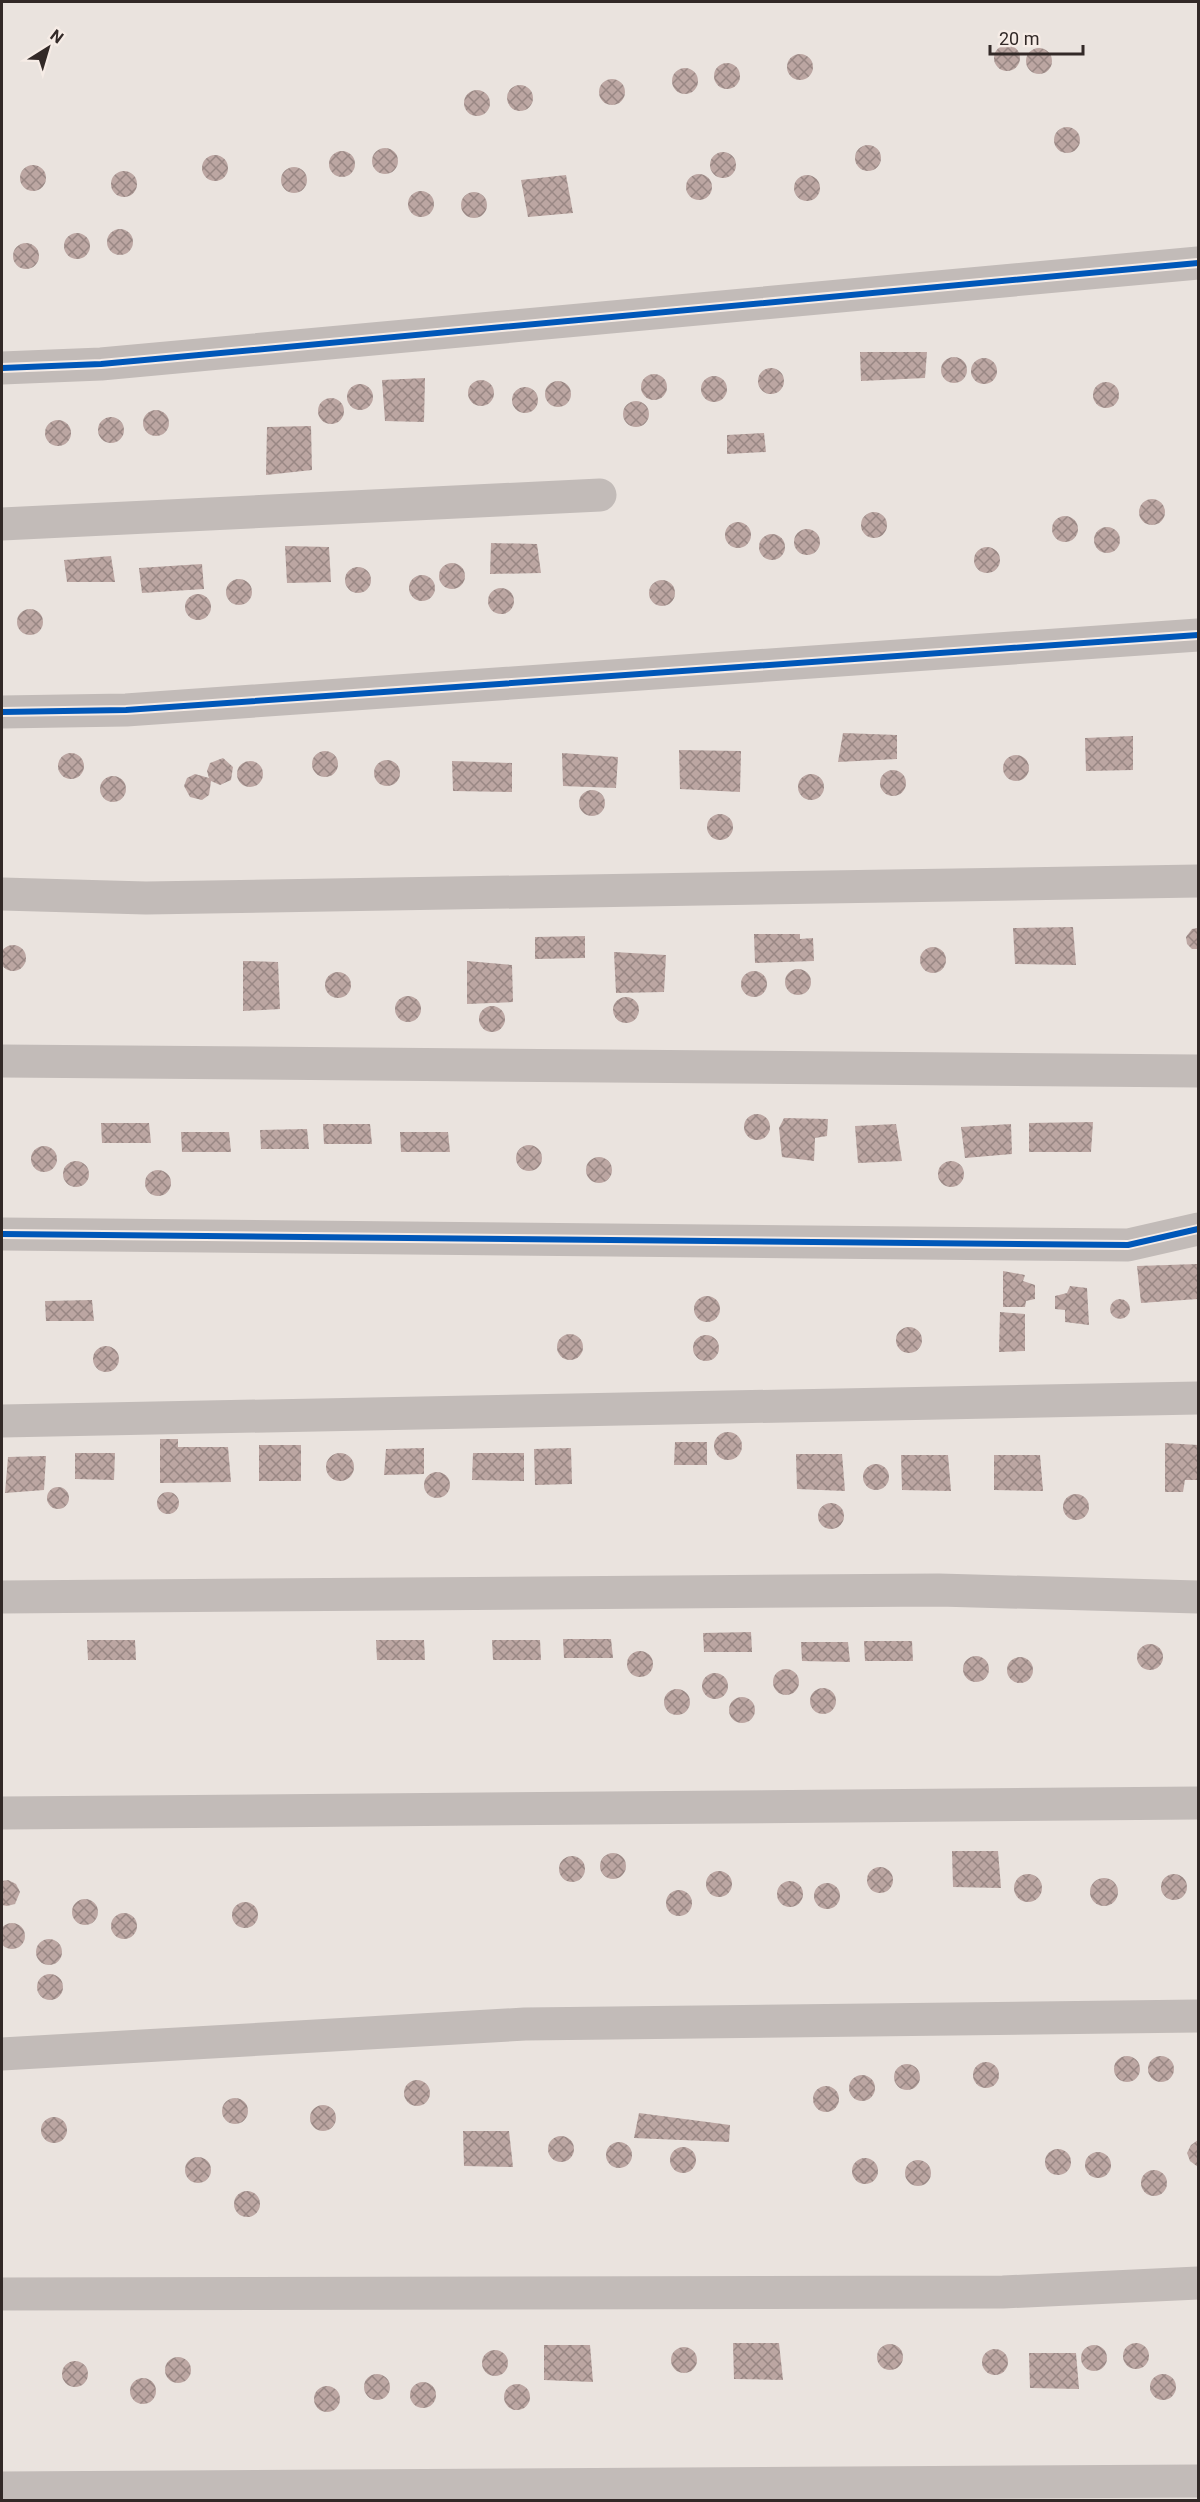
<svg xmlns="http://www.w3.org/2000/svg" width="1200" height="2502" font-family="Roboto,sans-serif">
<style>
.building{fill:url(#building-cross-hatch)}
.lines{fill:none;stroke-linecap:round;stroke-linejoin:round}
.minor{stroke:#c2bbb8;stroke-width:33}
.cycleway-casing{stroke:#f6ece6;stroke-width:10}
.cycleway{stroke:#0057b8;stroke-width:6}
</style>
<defs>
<pattern id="building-cross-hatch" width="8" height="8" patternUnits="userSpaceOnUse" patternTransform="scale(1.5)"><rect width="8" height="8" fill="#bca6a2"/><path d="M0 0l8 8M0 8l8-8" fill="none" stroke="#998784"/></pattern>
</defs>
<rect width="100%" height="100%" fill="#eae3de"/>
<path class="building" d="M994 58a13 13 0 1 1 26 0a13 13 0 1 1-26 0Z
M1026 61a13 13 0 1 1 26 0a13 13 0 1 1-26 0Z
M787 67a13 13 0 1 1 26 0a13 13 0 1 1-26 0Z
M714 76a13 13 0 1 1 26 0a13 13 0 1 1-26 0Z
M672 81a13 13 0 1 1 26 0a13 13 0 1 1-26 0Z
M599 92a13 13 0 1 1 26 0a13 13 0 1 1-26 0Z
M507 98a13 13 0 1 1 26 0a13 13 0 1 1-26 0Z
M464 103a13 13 0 1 1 26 0a13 13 0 1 1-26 0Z
M1054 140a13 13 0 1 1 26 0a13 13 0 1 1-26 0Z
M855 158a13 13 0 1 1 26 0a13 13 0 1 1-26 0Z
M372 161a13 13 0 1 1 26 0a13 13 0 1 1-26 0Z
M329 164a13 13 0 1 1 26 0a13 13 0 1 1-26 0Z
M710 165a13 13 0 1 1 26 0a13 13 0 1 1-26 0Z
M202 168a13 13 0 1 1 26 0a13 13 0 1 1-26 0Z
M20 178a13 13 0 1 1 26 0a13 13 0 1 1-26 0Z
M281 180a13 13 0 1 1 26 0a13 13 0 1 1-26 0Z
M111 184a13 13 0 1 1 26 0a13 13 0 1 1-26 0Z
M686 187a13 13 0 1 1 26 0a13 13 0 1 1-26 0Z
M794 188a13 13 0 1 1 26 0a13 13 0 1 1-26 0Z
M566,175L573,213L528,217L521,180Z
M408 204a13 13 0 1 1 26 0a13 13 0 1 1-26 0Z
M461 205a13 13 0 1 1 26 0a13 13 0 1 1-26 0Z
M107 242a13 13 0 1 1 26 0a13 13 0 1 1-26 0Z
M64 246a13 13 0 1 1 26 0a13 13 0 1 1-26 0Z
M13 256a13 13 0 1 1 26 0a13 13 0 1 1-26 0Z
M860,352H927L925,378L861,381Z
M941 370a13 13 0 1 1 26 0a13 13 0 1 1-26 0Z
M971 371a13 13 0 1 1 26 0a13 13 0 1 1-26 0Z
M758 381a13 13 0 1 1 26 0a13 13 0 1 1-26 0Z
M641 387a13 13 0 1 1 26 0a13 13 0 1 1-26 0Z
M701 389a13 13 0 1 1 26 0a13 13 0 1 1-26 0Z
M425,378L424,422L385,421L382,380Z
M468 393a13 13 0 1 1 26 0a13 13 0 1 1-26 0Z
M545 394a13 13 0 1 1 26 0a13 13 0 1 1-26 0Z
M1093 395a13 13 0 1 1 26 0a13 13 0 1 1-26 0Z
M347 397a13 13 0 1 1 26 0a13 13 0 1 1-26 0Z
M512 400a13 13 0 1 1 26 0a13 13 0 1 1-26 0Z
M318 411a13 13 0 1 1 26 0a13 13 0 1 1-26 0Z
M623 414a13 13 0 1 1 26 0a13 13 0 1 1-26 0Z
M143 423a13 13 0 1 1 26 0a13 13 0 1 1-26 0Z
M98 430a13 13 0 1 1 26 0a13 13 0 1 1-26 0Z
M45 433a13 13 0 1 1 26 0a13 13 0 1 1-26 0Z
M311,426L312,470L266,475L267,427Z
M764,433L766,452L727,454V435Z
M1139 512a13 13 0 1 1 26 0a13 13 0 1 1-26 0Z
M861 525a13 13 0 1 1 26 0a13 13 0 1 1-26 0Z
M1052 529a13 13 0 1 1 26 0a13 13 0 1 1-26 0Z
M725 535a13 13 0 1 1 26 0a13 13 0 1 1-26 0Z
M1094 540a13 13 0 1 1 26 0a13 13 0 1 1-26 0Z
M794 542a13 13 0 1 1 26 0a13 13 0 1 1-26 0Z
M759 547a13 13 0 1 1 26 0a13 13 0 1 1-26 0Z
M491,543L537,544L541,573L490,574Z
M285,546L329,547L331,582L287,583Z
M974 560a13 13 0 1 1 26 0a13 13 0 1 1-26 0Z
M111,556L115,582H67L64,560Z
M439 576a13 13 0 1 1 26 0a13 13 0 1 1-26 0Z
M202,564L204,589L142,593L139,568Z
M345 580a13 13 0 1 1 26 0a13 13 0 1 1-26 0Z
M409 588a13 13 0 1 1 26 0a13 13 0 1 1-26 0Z
M226 592a13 13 0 1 1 26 0a13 13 0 1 1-26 0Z
M649 593a13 13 0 1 1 26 0a13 13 0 1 1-26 0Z
M488 601a13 13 0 1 1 26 0a13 13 0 1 1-26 0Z
M185 607a13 13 0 1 1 26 0a13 13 0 1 1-26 0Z
M17 622a13 13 0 1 1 26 0a13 13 0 1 1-26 0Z
M843,733L897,735V759L838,762Z
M1133,736V770L1086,771L1085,738Z
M679,750L741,751L740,792L680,789Z
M312 764a13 13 0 1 1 26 0a13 13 0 1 1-26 0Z
M58 766a13 13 0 1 1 26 0a13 13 0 1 1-26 0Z
M562,753L618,757L616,788L563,786Z
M1003 768a13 13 0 1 1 26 0a13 13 0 1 1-26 0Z
M223,758L233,767L231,780L220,785L211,781L209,795L202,800L190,797L184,786L187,778L195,774L209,778L207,771L210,763Z
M374 773a13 13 0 1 1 26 0a13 13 0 1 1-26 0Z
M237 774a13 13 0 1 1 26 0a13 13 0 1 1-26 0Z
M452,761L512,763V792L453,791Z
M880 783a13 13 0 1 1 26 0a13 13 0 1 1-26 0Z
M798 787a13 13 0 1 1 26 0a13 13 0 1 1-26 0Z
M100 789a13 13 0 1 1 26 0a13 13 0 1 1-26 0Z
M579 803a13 13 0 1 1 26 0a13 13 0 1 1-26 0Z
M707 827a13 13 0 1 1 26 0a13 13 0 1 1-26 0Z
M1073,927L1076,965L1015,964L1013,928Z
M1198,928V949H1192L1187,944L1186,937L1192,929Z
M754,934H800V939L813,938L814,961L755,963Z
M585,936V958L535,959V937Z
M0 958a13 13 0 1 1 26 0a13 13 0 1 1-26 0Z
M920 960a13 13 0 1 1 26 0a13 13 0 1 1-26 0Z
M614,952L666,955L664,992L616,993Z
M243,961L278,962L280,1009L243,1011Z
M467,961L512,965L513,1002L467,1004Z
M785 982a13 13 0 1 1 26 0a13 13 0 1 1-26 0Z
M741 984a13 13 0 1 1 26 0a13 13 0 1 1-26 0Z
M325 985a13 13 0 1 1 26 0a13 13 0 1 1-26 0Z
M395 1009a13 13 0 1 1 26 0a13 13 0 1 1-26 0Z
M613 1010a13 13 0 1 1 26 0a13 13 0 1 1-26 0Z
M479 1019a13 13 0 1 1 26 0a13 13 0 1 1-26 0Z
M744 1127a13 13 0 1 1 26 0a13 13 0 1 1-26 0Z
M784,1118L828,1119L827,1136L815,1138L814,1161L782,1157L779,1128Z
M1093,1122L1091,1152H1029V1123Z
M101,1123H149L151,1143H102Z
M323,1124H370L372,1144H324Z
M896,1124L902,1161L858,1163L855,1126Z
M1011,1124L1012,1154L965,1158L961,1127Z
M307,1129L309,1149H261L260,1130Z
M181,1132H229L231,1152H182Z
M400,1132H448L450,1152H401Z
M516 1158a13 13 0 1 1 26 0a13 13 0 1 1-26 0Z
M31 1159a13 13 0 1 1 26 0a13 13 0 1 1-26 0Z
M586 1170a13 13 0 1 1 26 0a13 13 0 1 1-26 0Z
M938 1174a13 13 0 1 1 26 0a13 13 0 1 1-26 0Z
M63 1174a13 13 0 1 1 26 0a13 13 0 1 1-26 0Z
M145 1183a13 13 0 1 1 26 0a13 13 0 1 1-26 0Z
M1198,1264V1299L1141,1303L1137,1266Z
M1003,1271L1025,1275L1023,1281L1035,1285V1299L1026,1301L1025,1307H1003Z
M1070,1286L1087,1288L1089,1325L1065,1322V1310L1055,1309V1296L1067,1293Z
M694 1309a13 13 0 1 1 26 0a13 13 0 1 1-26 0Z
M1110 1309a10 10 0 1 1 20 0a10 10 0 1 1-20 0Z
M92,1300L94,1321H46L45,1301Z
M1000,1312L1025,1314V1351L999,1352Z
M896 1340a13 13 0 1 1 26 0a13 13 0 1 1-26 0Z
M557 1347a13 13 0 1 1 26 0a13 13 0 1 1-26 0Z
M693 1348a13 13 0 1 1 26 0a13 13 0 1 1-26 0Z
M93 1359a13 13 0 1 1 26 0a13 13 0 1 1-26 0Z
M714 1446a14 14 0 1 1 28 0a14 14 0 1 1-28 0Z
M160,1439H178V1447H228L231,1482L160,1483Z
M675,1442H707V1465H674Z
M1165,1443L1198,1445V1480H1185L1183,1492H1165Z
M259,1445H301V1481H259Z
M424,1448V1474L384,1475L386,1449Z
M571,1448L572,1484L535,1485L534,1449Z
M75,1453H115L114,1480L75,1479Z
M473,1453H524V1481L472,1480Z
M326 1467a14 14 0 1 1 28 0a14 14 0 1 1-28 0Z
M796,1454H842L845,1491L797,1489Z
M901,1455H948L951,1491L902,1490Z
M994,1455H1040L1043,1491L994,1490Z
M46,1456L44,1490L5,1493L8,1457Z
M863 1477a13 13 0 1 1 26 0a13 13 0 1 1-26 0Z
M424 1485a13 13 0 1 1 26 0a13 13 0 1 1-26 0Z
M47 1498a11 11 0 1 1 22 0a11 11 0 1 1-22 0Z
M157 1503a11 11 0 1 1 22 0a11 11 0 1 1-22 0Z
M1063 1507a13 13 0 1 1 26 0a13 13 0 1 1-26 0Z
M818 1516a13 13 0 1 1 26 0a13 13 0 1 1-26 0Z
M751,1632L752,1652H704L703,1633Z
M563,1639H611L613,1658H564Z
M87,1640H135L136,1660H88Z
M376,1640H424L425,1660H377Z
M492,1640H540L541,1660H493Z
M864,1641H912L913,1661H865Z
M801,1642H848L850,1662L802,1661Z
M1137 1657a13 13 0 1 1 26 0a13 13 0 1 1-26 0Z
M627 1664a13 13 0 1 1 26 0a13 13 0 1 1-26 0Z
M963 1669a13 13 0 1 1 26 0a13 13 0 1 1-26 0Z
M1007 1670a13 13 0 1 1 26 0a13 13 0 1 1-26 0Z
M773 1682a13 13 0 1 1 26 0a13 13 0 1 1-26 0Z
M702 1686a13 13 0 1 1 26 0a13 13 0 1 1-26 0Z
M810 1701a13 13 0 1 1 26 0a13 13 0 1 1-26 0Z
M664 1702a13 13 0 1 1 26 0a13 13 0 1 1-26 0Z
M729 1710a13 13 0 1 1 26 0a13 13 0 1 1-26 0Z
M952,1851H998L1001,1888L953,1887Z
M600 1866a13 13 0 1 1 26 0a13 13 0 1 1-26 0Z
M559 1869a13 13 0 1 1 26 0a13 13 0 1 1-26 0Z
M867 1880a13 13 0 1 1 26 0a13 13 0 1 1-26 0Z
M706 1884a13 13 0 1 1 26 0a13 13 0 1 1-26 0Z
M1161 1887a13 13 0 1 1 26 0a13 13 0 1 1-26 0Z
M1014 1888a14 14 0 1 1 28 0a14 14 0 1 1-28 0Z
M1090 1892a14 14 0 1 1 28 0a14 14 0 1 1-28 0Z
M8,1880L16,1884L20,1892L15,1904L7,1906L2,1905V1881Z
M777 1894a13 13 0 1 1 26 0a13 13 0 1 1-26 0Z
M814 1896a13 13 0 1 1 26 0a13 13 0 1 1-26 0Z
M666 1903a13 13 0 1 1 26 0a13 13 0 1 1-26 0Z
M72 1912a13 13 0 1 1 26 0a13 13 0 1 1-26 0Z
M232 1915a13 13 0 1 1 26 0a13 13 0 1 1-26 0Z
M111 1926a13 13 0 1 1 26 0a13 13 0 1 1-26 0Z
M-1 1936a13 13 0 1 1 26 0a13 13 0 1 1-26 0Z
M36 1952a13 13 0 1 1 26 0a13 13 0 1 1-26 0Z
M37 1987a13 13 0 1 1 26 0a13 13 0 1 1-26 0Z
M1114 2069a13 13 0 1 1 26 0a13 13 0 1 1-26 0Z
M1148 2069a13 13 0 1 1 26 0a13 13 0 1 1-26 0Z
M973 2075a13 13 0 1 1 26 0a13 13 0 1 1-26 0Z
M894 2077a13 13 0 1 1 26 0a13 13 0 1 1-26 0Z
M849 2088a13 13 0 1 1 26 0a13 13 0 1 1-26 0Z
M404 2093a13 13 0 1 1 26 0a13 13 0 1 1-26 0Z
M813 2099a13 13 0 1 1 26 0a13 13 0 1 1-26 0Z
M222 2111a13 13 0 1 1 26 0a13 13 0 1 1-26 0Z
M310 2118a13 13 0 1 1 26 0a13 13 0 1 1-26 0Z
M639,2113L730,2125L729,2142L634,2138Z
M41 2130a13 13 0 1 1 26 0a13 13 0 1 1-26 0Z
M463,2131H509L513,2167L464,2166Z
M548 2149a13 13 0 1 1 26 0a13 13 0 1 1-26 0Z
M1198,2140V2167L1190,2161L1187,2153L1191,2145Z
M606 2155a13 13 0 1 1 26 0a13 13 0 1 1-26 0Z
M670 2160a13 13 0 1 1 26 0a13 13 0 1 1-26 0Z
M1045 2162a13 13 0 1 1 26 0a13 13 0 1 1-26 0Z
M1085 2165a13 13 0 1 1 26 0a13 13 0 1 1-26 0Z
M185 2170a13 13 0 1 1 26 0a13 13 0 1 1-26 0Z
M852 2171a13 13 0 1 1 26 0a13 13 0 1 1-26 0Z
M905 2173a13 13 0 1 1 26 0a13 13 0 1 1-26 0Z
M1141 2183a13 13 0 1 1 26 0a13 13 0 1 1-26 0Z
M234 2204a13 13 0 1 1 26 0a13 13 0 1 1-26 0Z
M1123 2356a13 13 0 1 1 26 0a13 13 0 1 1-26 0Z
M733,2343H779L783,2380L734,2379Z
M877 2357a13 13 0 1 1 26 0a13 13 0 1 1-26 0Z
M1081 2358a13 13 0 1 1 26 0a13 13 0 1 1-26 0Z
M544,2345H590L593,2382L544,2380Z
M671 2360a13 13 0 1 1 26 0a13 13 0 1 1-26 0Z
M982 2362a13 13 0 1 1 26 0a13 13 0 1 1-26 0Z
M482 2363a13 13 0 1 1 26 0a13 13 0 1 1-26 0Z
M1029,2353H1076L1079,2389L1030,2388Z
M165 2370a13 13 0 1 1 26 0a13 13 0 1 1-26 0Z
M62 2374a13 13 0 1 1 26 0a13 13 0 1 1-26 0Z
M1150 2387a13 13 0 1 1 26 0a13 13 0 1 1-26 0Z
M364 2387a13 13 0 1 1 26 0a13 13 0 1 1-26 0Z
M130 2391a13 13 0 1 1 26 0a13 13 0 1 1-26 0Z
M410 2395a13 13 0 1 1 26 0a13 13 0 1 1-26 0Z
M504 2397a13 13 0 1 1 26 0a13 13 0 1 1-26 0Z
M314 2399a13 13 0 1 1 26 0a13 13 0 1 1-26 0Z"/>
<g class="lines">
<path class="minor" d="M2,368L101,364L1198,263
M2,524L600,495
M2,712L126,710L1198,635
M2,894L146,898L1198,881
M2,1061L1198,1071
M2,1234L1128,1245L1198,1229
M2,1421L1198,1398
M2,1597L939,1590L1198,1597
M2,1813L1198,1803
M2,2054L525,2024L1198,2016
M2,2294L1003,2292L1198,2283
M2,2488L1198,2481"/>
<defs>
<path id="cycleway" d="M2,368L101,364L1198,263
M2,712L126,710L1198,635
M2,1234L1128,1245L1198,1229"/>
</defs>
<use href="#cycleway" class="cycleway-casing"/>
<use href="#cycleway" class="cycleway"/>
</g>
<rect width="1200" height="2502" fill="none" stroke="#322927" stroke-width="6"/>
<g transform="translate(48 48) rotate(37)" stroke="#f6ece6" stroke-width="4.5" paint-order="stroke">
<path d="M0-4.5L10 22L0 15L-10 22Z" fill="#322927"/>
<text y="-9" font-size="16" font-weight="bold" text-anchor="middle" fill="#322927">N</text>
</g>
<path d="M990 45v9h93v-9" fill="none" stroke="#322927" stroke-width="3"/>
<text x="999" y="45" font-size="18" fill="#322927" stroke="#f6ece6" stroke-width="4.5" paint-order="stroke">20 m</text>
</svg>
